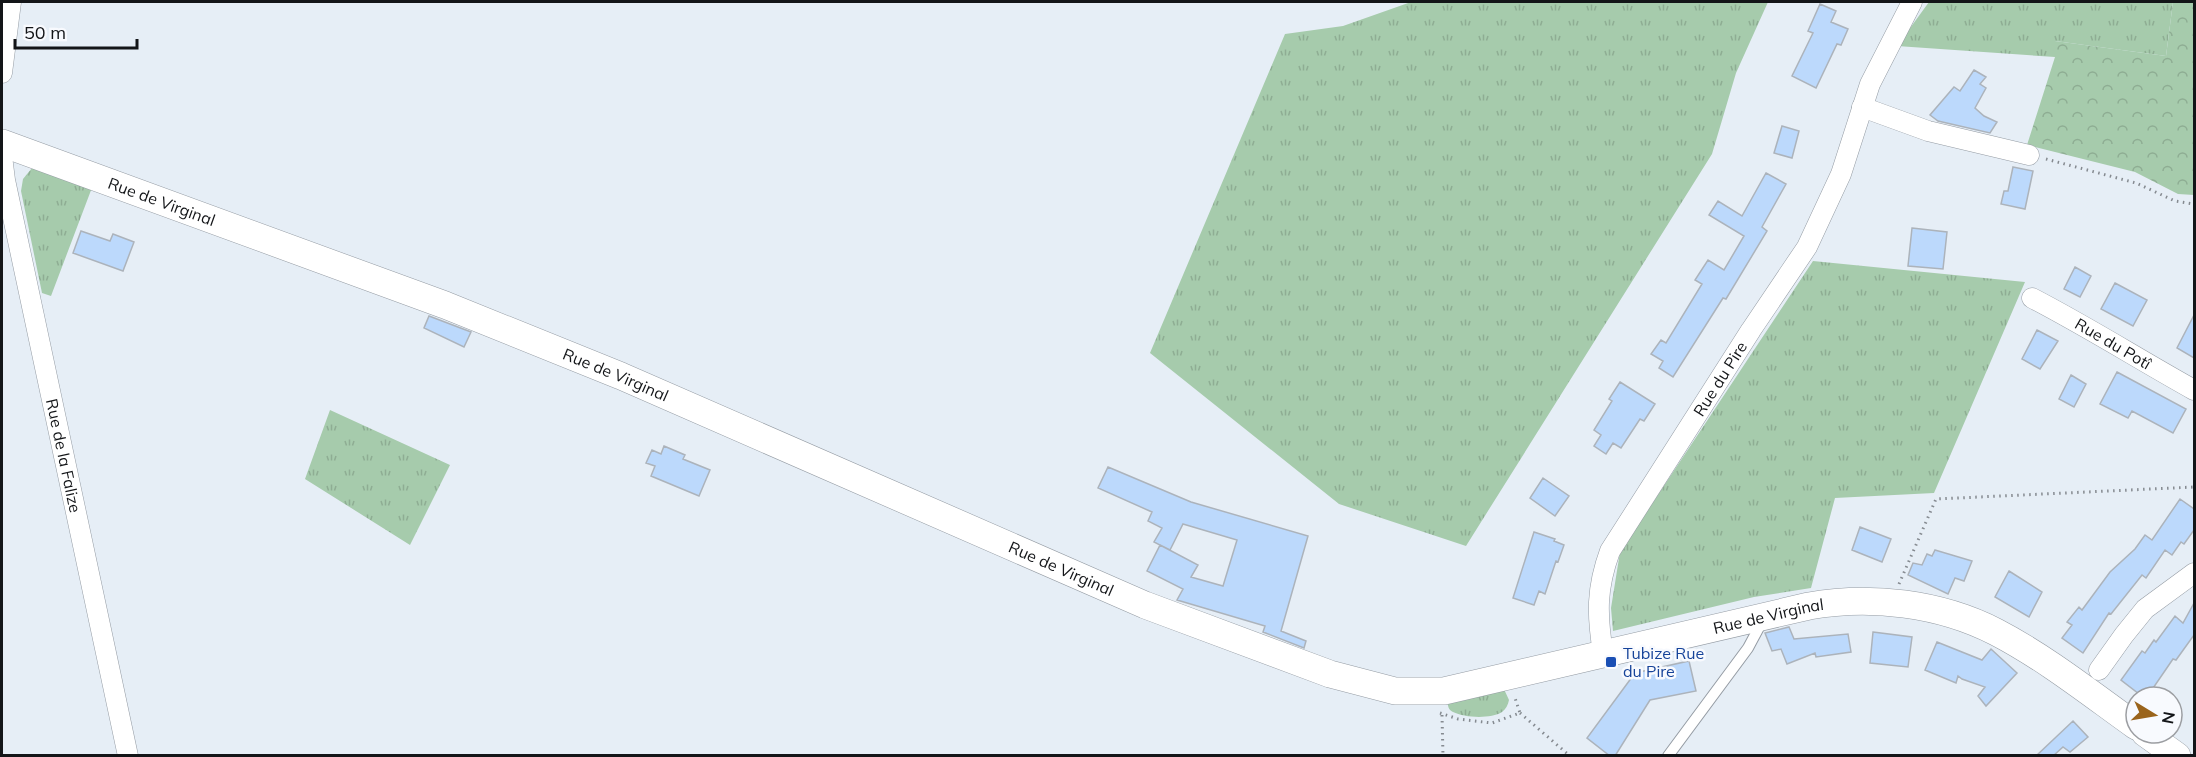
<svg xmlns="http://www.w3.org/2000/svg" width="2196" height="757" font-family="Mulish,sans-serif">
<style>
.grass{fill:url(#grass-tufts)}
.forest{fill:url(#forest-crowns)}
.building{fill:#bcd9fc;stroke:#acb3bb;stroke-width:1.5;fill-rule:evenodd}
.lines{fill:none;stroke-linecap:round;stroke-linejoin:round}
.lane-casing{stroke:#959ca4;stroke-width:12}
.street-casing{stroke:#959ca4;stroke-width:21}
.secondary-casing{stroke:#959ca4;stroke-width:28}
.path{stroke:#858a90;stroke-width:3;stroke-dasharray:1.5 4.5;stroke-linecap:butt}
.lane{stroke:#fff;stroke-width:10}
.street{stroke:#fff;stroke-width:20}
.secondary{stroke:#fff;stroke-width:27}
.transit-dot{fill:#1a4fb4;stroke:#f8fafe;stroke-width:2}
.labels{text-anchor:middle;stroke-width:5;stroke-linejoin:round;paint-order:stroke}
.street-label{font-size:16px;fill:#131518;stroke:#f8fafe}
.transit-label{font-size:16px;fill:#164399;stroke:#f8fafe;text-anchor:start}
</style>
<defs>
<pattern id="grass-tufts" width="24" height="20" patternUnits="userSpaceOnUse" patternTransform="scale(1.5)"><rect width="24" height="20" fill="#a6cbac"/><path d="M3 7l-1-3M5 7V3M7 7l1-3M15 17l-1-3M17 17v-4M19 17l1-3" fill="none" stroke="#8ead93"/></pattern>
<pattern id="forest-crowns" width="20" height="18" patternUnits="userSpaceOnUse" patternTransform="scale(1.5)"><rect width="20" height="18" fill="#a6cbac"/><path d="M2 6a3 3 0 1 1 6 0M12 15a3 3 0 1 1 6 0" fill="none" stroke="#8ead93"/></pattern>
</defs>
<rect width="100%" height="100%" fill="#e6eef6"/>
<path class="grass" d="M1411,2H1768L1736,73L1712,154L1466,546L1339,504L1150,353L1285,34L1343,26Z
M1929,2H2173L2166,56L2055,41V57L1897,46Z
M32,168H45L93,185L51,296L42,293L21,191L23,179Z
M1813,261L2025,282L1934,493L1835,498L1811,588L1754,597L1613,631L1611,608L1620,552Z
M330,410L450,465L410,545L305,479Z
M1503,687L1509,700C1508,705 1506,709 1502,712C1491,719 1465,718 1453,712C1448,710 1448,705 1447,700Z"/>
<path class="forest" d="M2173,2H2194V195L2178,194L2135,172L2027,145L2055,57V41L2166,56Z"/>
<path class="building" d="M1820,4L1836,11L1831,22L1848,29L1841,45L1837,44L1816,88L1792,76L1813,33L1808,31Z
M1974,70L1986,77L1980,84L1986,88L1975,108L1984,116L1997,122L1990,133L1938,121L1930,115L1954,87L1960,91Z
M1782,126L1799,131L1792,158L1774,153Z
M2013,167L2033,171L2025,209L2001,204L2004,191H2008Z
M1766,173L1786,184L1762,227L1767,231L1726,299L1723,298L1673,377L1659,368L1663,361L1651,354L1661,340L1666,343L1702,284L1695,280L1708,260L1724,270L1744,236L1709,215L1718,201L1742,216Z
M1912,228L1947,232L1943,269L1908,266Z
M81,231L110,241L113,234L134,242L123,271L73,253Z
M2075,267L2091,276L2080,297L2064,289Z
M2115,283L2147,300L2133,326L2101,309Z
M2194,315V358L2177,348Z
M429,316L471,332L464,347L424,328Z
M2037,330L2058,341L2040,369L2022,359Z
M2117,372L2186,409L2173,433L2132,411L2128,418L2100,404Z
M2071,375L2086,384L2074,407L2059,399Z
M1620,382L1655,404L1644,421L1640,419L1621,448L1613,443L1606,454L1594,446L1601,435L1594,430L1612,401L1609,399Z
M664,446L685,455L683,459L710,470L699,496L651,476L655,466L646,463L652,450L661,454Z
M1108,467L1191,502L1308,536L1281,631L1306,641L1304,648L1263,632L1265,626L1177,600L1183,589L1147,571L1160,545L1154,542L1162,528L1148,521L1152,512L1098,488ZM1183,524L1237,540L1223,586L1191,577L1198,565L1160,545L1170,550Z
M1543,478L1569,496L1555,516L1530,498Z
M2180,499L2194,509V530L2184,544L2181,542L2172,555L2165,550L2146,578L2142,575L2111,614L2109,613L2083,653L2062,638L2072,625L2067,622L2079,607L2082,610L2110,572L2135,549L2145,535L2152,540Z
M1860,527L1891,539L1882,562L1852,550Z
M1534,532L1555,539L1554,541L1564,545L1558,562L1556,561L1545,594L1539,591L1534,605L1513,598Z
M1935,550L1972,561L1964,581L1955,578L1948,594L1908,575L1913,563L1922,565L1927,554L1932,556Z
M2009,571L2042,592L2029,617L1995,597Z
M2194,603V635L2176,660L2173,659L2147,697H2143L2121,680L2142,651L2145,653L2154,640L2156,642L2175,616L2183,623Z
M1789,627L1794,639L1848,634L1851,652L1816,657L1815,653L1787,664L1781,649L1772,651L1765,633Z
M1873,632L1912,637L1908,667L1870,663Z
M1937,642L1982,660L1991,649L2017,673L1986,706L1978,696L1985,687L1962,679L1958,676L1956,683L1925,670Z
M1689,661L1696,691L1650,700L1615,756H1610L1587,738L1635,673Z
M2073,721L2088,737L2070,752L2063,747L2053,756H2036Z"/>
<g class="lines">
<defs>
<path id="lane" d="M1668,756L1748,648L1763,620"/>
<g id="street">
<path d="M2,73L11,2"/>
<path d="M1862,107L1928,131L2029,155"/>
<path id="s1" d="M2,156L5,180L128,756"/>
<path id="s2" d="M2032,298C2088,327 2140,360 2194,390"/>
<path id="s3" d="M1603,653C1597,615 1596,589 1610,551L1751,330L1807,247L1841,174L1870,84L1912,2"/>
<path d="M2099,670L2124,635L2145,609L2194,573"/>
</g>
<g id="secondary">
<path id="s4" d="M2,143L445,305L621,376L1145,605L1330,674L1395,691H1444L1809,606C1870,595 1940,603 1996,632C2046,658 2091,694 2136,726"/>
<path d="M2145,733L2177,756"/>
</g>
</defs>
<use href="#lane" class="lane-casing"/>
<use href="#street" class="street-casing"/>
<use href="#secondary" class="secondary-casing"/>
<path class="path" d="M2046,159L2136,183L2175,201L2194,204
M1899,584L1936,499L2194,487
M1440,713L1458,719L1492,723L1520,713L1514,695
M1520,713L1570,756
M1442,715L1443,756"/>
<use href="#lane" class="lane"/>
<use href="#street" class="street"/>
<use href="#secondary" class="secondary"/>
</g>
<rect class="transit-dot" x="1605" y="656" width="12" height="12" rx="3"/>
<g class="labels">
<g class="street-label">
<text dy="6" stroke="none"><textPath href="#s4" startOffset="170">Rue de Virginal</textPath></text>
<text dy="6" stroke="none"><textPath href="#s2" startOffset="93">Rue du Potî</textPath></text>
<text dy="6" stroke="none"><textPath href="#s4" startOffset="656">Rue de Virginal</textPath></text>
<text dy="6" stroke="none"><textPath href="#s3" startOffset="308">Rue du Pire</textPath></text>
<text dy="6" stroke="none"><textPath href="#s1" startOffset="306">Rue de la Falize</textPath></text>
<text dy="6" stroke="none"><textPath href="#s4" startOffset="1142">Rue de Virginal</textPath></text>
<text dy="6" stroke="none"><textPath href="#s4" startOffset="1880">Rue de Virginal</textPath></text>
</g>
<g class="transit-label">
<text x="1623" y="659">Tubize Rue<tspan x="1623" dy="18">du Pire</tspan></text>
</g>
</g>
<rect width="2196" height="757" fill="none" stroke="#131518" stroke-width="6"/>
<g transform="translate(2154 715) rotate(101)"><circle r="28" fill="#f8fafe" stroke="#9c9ea2" stroke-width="1.5"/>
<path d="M0-4.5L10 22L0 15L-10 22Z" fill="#9a641c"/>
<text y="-9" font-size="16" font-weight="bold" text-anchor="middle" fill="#131518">N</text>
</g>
<path d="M15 39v9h122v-9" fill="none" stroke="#131518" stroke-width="3"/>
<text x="24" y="39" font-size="18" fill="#131518" stroke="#f8fafe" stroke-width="4.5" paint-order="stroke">50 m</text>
</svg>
